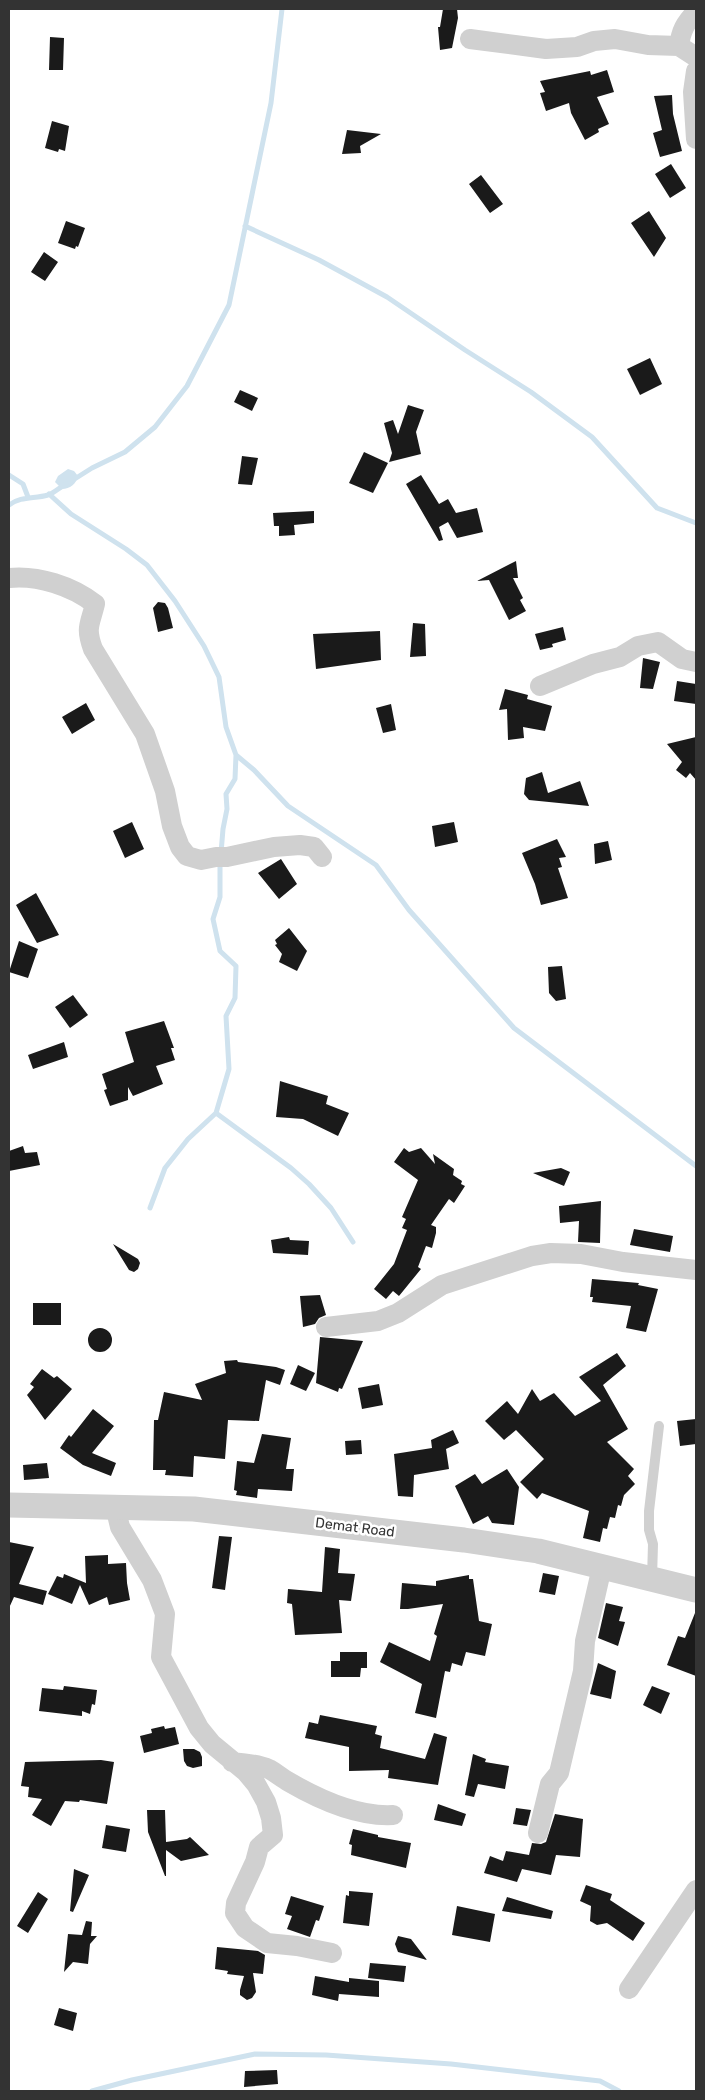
<svg xmlns="http://www.w3.org/2000/svg" width="705" height="2100" font-family="Rubik,sans-serif">
<style>
.water{fill:#cfe2ee}
.lines{fill:none;stroke-linecap:round;stroke-linejoin:round}
.stream{stroke:#cfe2ee;stroke-width:5}
.building{fill:#1a1a1a}
.service{stroke:#d0d0d0;stroke-width:10}
.minor{stroke:#d0d0d0;stroke-width:20}
.tertiary{stroke:#d0d0d0;stroke-width:25}
.labels{text-anchor:middle;stroke-width:5;stroke-linejoin:round;paint-order:stroke}
.street-label{font-size:14px;fill:#333;stroke:#fff}
</style>
<rect width="100%" height="100%" fill="#fff"/>
<path class="water" d="M68,469L74,471L78,476C76,484 70,489 62,489L55,482L58,476Z"/>
<g class="lines">
<path class="stream" d="M245,226L319,260L387,297L465,350L531,392L592,437L657,508L696,523
M9,475L23,484L28,497
M73,480L92,468L125,452L155,427L187,386L229,305L271,103L282,9
M49,494L71,514L126,549L147,565L175,601L204,646L219,677L226,727L236,755L235,779L226,794L227,809L223,829L221,853
M9,505C21,496 34,499 48,495C54,493 60,487 66,484
M236,755L254,770L288,806L376,865L409,910L514,1028L696,1166
M216,1113L291,1168L309,1184L331,1208L353,1242
M150,1208L165,1168L188,1139L216,1113L229,1069L226,1016L235,998L236,966L220,951L213,919L220,897V862
M92,2091L132,2080L255,2054L326,2055L451,2064L600,2081L619,2091"/>
</g>
<path class="building" d="M443,9H457L458,18L452,48L440,50L438,27H440Z
M50,37L64,38L63,70H49Z
M607,70L614,92L597,97L609,124L598,129L599,132L585,140L571,113L569,103L546,111L540,93L545,92L540,81L590,71L591,75Z
M672,95L673,114L682,151L660,157L653,133L662,130L654,96Z
M52,121L69,126L65,151L59,149L58,152L45,148Z
M347,130L381,134L360,146L361,153L342,154Z
M671,164L686,188L670,198L655,174Z
M481,175L503,204L490,213L469,184Z
M649,211L666,238L654,257L631,223Z
M66,221L85,228L78,247L76,246L75,249L58,243Z
M44,252L58,262L45,281L31,272Z
M650,358L662,384L640,395L627,369Z
M240,390L258,398L252,411L234,402Z
M408,405L424,410L416,432L421,454L389,462L392,453L384,423L393,420L398,434Z
M364,452L388,463L373,493L349,483Z
M242,456L258,458L252,485L238,484Z
M421,475L439,504L448,499L456,513L477,508L483,532L457,538L448,522L439,527L443,540L439,541L406,484Z
M314,511V523L294,525L295,535L279,536V526H274L273,513Z
M516,561L518,578H513L523,598L520,600L526,611L509,620L489,580L477,581Z
M158,602L165,603L168,608L173,628L158,632L153,608Z
M413,623L425,624L426,656L410,657Z
M563,627L566,640L552,644L553,647L540,650L535,634Z
M380,631L381,660L316,669L313,634Z
M643,658L660,662L653,689L640,688Z
M677,681L696,684V704L674,701Z
M505,689L528,695L527,699L552,706L545,731L523,727L524,738L508,740L507,709L499,710Z
M86,703L95,720L72,734L62,717Z
M391,704L396,730L383,733L376,708Z
M696,737V780L690,773L686,778L676,770L682,762L667,744Z
M542,772L548,793L580,781L589,806L529,800L524,794L526,778Z
M132,822L144,849L125,858L113,831Z
M454,822L458,842L435,847L432,826Z
M557,839L566,857L559,858L562,867L558,868L568,898L541,905L535,884L522,853Z
M608,841L612,860L595,864L594,844Z
M281,859L297,884L279,899L258,873Z
M36,893L59,935L37,943L16,905Z
M289,928L307,951L297,971L279,962L282,954L275,945L277,944L275,940Z
M19,941L38,949L28,978L9,972Z
M562,966L566,999L556,1001L549,993L548,967Z
M73,995L88,1015L70,1028L55,1007Z
M164,1021L174,1048H171L175,1060L156,1066L163,1084L133,1096L128,1087V1100L110,1106L104,1090L107,1089L102,1074L134,1062L125,1032Z
M64,1042L68,1057L33,1069L28,1055Z
M280,1081L328,1096L326,1104L349,1113L338,1136L303,1119L276,1117Z
M23,1146L25,1153L37,1152L40,1165L9,1171V1151Z
M404,1148L409,1152L421,1148L435,1164L433,1154L454,1169L453,1175L462,1181L461,1184L465,1186L454,1203L449,1199L431,1225L436,1227V1233L432,1248L426,1246L418,1267L421,1269L399,1296L393,1291L386,1299L374,1289L394,1264L407,1230L402,1228L406,1219L402,1217L418,1180L394,1162Z
M561,1168L570,1172L564,1186L533,1173Z
M601,1201L600,1243L578,1242L579,1221L560,1223L559,1206Z
M634,1229L673,1236L670,1252L630,1245Z
M289,1237L290,1240L309,1241L308,1255L273,1253L271,1240Z
M113,1244L138,1259L140,1263L138,1269L134,1272L129,1270Z
M592,1279L639,1283L638,1285L658,1289L646,1332L626,1328L631,1306L592,1302L593,1297H590Z
M320,1295L326,1315L319,1318L315,1324L303,1327L300,1296Z
M33,1303H61V1325H33Z
M88 1340a12 12 0 1 1 24 0a12 12 0 1 1-24 0Z
M320,1337L363,1341L342,1389L339,1388L338,1392L316,1383Z
M617,1353L626,1366L603,1385L628,1429L607,1442L634,1469L628,1476L635,1484L624,1495L621,1506L618,1505L615,1518L610,1517L607,1529L603,1528L600,1542L583,1538L589,1511L542,1493L537,1499L520,1482L544,1459L516,1430L504,1440L485,1421L507,1401L518,1414L532,1389L540,1401L554,1393L575,1416L601,1401L579,1377Z
M237,1360L238,1362L276,1367L285,1370L280,1385L266,1380L259,1421L228,1420L225,1459L194,1456L193,1477L165,1475L166,1470H153L154,1420H158L164,1392L202,1400L195,1384L226,1373L224,1361Z
M298,1365L315,1373L306,1391L290,1384Z
M42,1369L54,1378L57,1376L72,1389L45,1420L27,1395L34,1387L30,1384Z
M379,1384L383,1405L362,1409L358,1388Z
M93,1409L114,1426L92,1453L116,1463L111,1476L83,1465L60,1448L69,1435L71,1437Z
M696,1419V1444L680,1446L677,1421Z
M453,1430L459,1443L446,1449L449,1469L414,1475L413,1497L398,1496L394,1454L432,1448L431,1440Z
M262,1434L291,1438L286,1469H294L292,1491L258,1489L257,1498L236,1495L237,1491L234,1490L237,1461L254,1463Z
M361,1440L362,1454L346,1455L345,1441Z
M47,1463L49,1478L24,1480L23,1465Z
M507,1469L519,1487L514,1525L492,1523L488,1516L473,1524L455,1486L475,1474L482,1484Z
M219,1536L232,1537L225,1590L212,1588Z
M9,1542L34,1547L19,1584L47,1591L43,1605L14,1597L9,1608Z
M325,1547L340,1549L338,1573L355,1574L351,1601L339,1600L342,1633L295,1635L292,1604L287,1603L288,1589L322,1592Z
M108,1555V1564L126,1563L127,1583L130,1600L109,1605L107,1597L89,1605L80,1585L72,1604L48,1594L57,1576L63,1578L64,1574L86,1583L85,1556Z
M543,1573L559,1576L555,1595L539,1592Z
M469,1575V1579H473L479,1621L492,1624L485,1656L466,1652L462,1666L452,1663L450,1672L445,1671L436,1718L415,1713L422,1684L380,1662L389,1642L430,1661L437,1636L434,1634L443,1604L408,1609H400L402,1583L436,1586V1581Z
M606,1603L623,1607L619,1621L625,1622L618,1646L598,1638Z
M695,1613H696V1676L667,1665L678,1636L685,1638Z
M340,1652H367V1668H361L360,1677H331V1661H340Z
M598,1663L616,1671L611,1699L590,1694Z
M64,1686L97,1690L95,1705L92,1704L90,1714L82,1711V1716L39,1711L42,1688L63,1690Z
M652,1686L670,1693L661,1714L643,1705Z
M320,1715L377,1726L375,1734L382,1736L380,1748L425,1759L434,1733L447,1737L438,1785L388,1778L389,1770L349,1771V1747L305,1738L309,1722L318,1724Z
M164,1726L165,1729L175,1727L179,1744L144,1753L140,1736L152,1733L151,1729Z
M183,1749H194L200,1752L202,1757V1766L193,1768L187,1766L184,1761Z
M473,1754L486,1759L485,1762L509,1766L505,1789L478,1784L474,1797L465,1795Z
M101,1760L114,1762L107,1804L80,1800L79,1802L65,1801L51,1826L32,1815L42,1799L28,1797L29,1787L21,1786L25,1762Z
M438,1804L466,1814L462,1826L434,1820Z
M516,1808L531,1810L527,1826L513,1824Z
M147,1810H165L166,1842L187,1839L190,1837L209,1855L181,1861L166,1850V1876H165L148,1832Z
M555,1814L583,1819L580,1857L556,1855L551,1875L522,1869L517,1882L484,1873L490,1856L503,1861L506,1851L529,1855L532,1843L541,1844L546,1842Z
M106,1825L130,1829L126,1852L102,1848Z
M353,1829L378,1835V1837L411,1843L406,1868L351,1855L352,1845L349,1844Z
M74,1869L89,1875L73,1912L70,1911Z
M586,1885L612,1894L610,1900L645,1923L633,1941L607,1923L597,1925L590,1921L591,1906L580,1901Z
M349,1891L373,1893L369,1926L343,1923L346,1895L349,1896Z
M38,1892L48,1899L28,1933L17,1926Z
M291,1896L324,1906L319,1921L316,1920L310,1937L287,1929L292,1916L285,1914Z
M507,1897L553,1911L551,1919L502,1911Z
M457,1906L495,1914L490,1942L452,1935Z
M86,1921L92,1922L91,1936H97L90,1944L88,1964L73,1962L64,1972L68,1934L82,1935Z
M398,1936L411,1939L427,1960L398,1952L395,1944Z
M217,1947L258,1951L265,1955L263,1974L253,1973L256,1992L252,1998L247,2000L240,1995V1990L244,1976L227,1974L228,1971L215,1969Z
M370,1963L406,1966L404,1982L368,1978Z
M315,1976L349,1982V1978L379,1981V1997L339,1994L338,2001L312,1995Z
M59,2008L77,2013L73,2031L54,2025Z
M277,2070L278,2084L244,2087L245,2071Z"/>
<g class="lines">
<path class="service" d="M652,1578L653,1544L649,1530V1511L659,1426"/>
<path class="minor" d="M470,39L546,49L577,47L594,41L615,39L648,45L679,46L696,57
M679,46C681,31 685,23 696,12
M696,71L693,92L696,139
M9,578C38,575 72,586 95,604C90,625 85,627 93,649L145,734L165,791L172,826L180,847L187,856L201,860L216,857H227L274,847L300,845L314,847L322,857
M540,686L593,664L620,657L638,646L658,642L682,659L696,662
M326,1327L378,1321L398,1313L442,1285L532,1256L551,1253L581,1254L623,1262L696,1270
M115,1506L120,1527L152,1580L165,1614L161,1657L199,1728L212,1744L246,1772L256,1784L266,1802L271,1818L273,1835L259,1847L255,1862L236,1903L235,1913L245,1928L267,1943L297,1946L332,1953
M232,1762C244,1763 258,1764 269,1769C276,1773 282,1778 289,1782C320,1800 357,1817 393,1815
M538,1833L550,1784L559,1773L583,1671L585,1641L602,1567
M629,1989L696,1890"/>
<path class="tertiary" d="M9,1505L194,1509L464,1540L538,1551L696,1590"/>
</g>
<g class="labels">
<g class="street-label">
<text transform="translate(355 1527) rotate(7)" y="5">Demat Road</text>
</g>
</g>
<rect width="705" height="2100" fill="none" stroke="#333333" stroke-width="20"/>
</svg>
